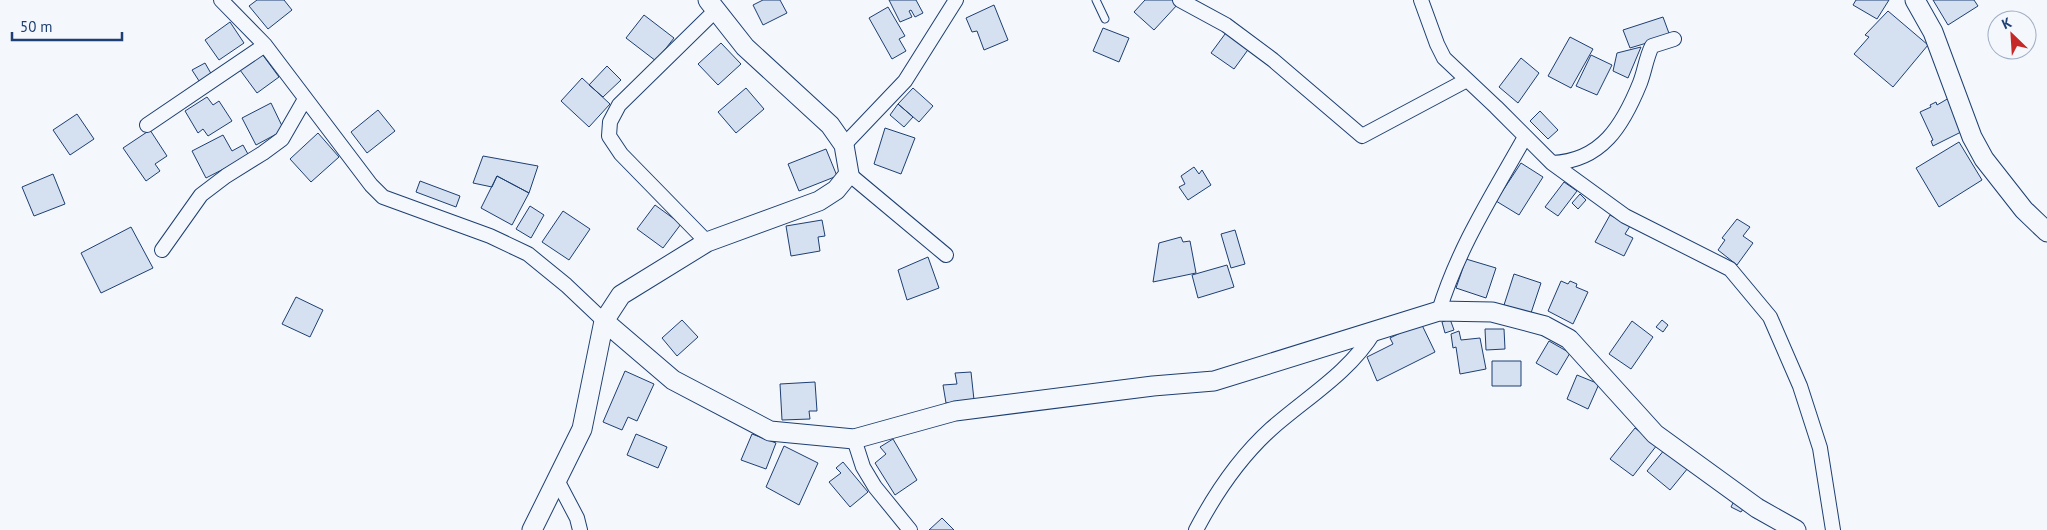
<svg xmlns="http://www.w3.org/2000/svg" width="2047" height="530" font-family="'PT Sans',sans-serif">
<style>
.building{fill:#d5e0f0;stroke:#1d3f73}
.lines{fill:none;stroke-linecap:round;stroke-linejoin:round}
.lane-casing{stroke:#1d3f73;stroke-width:9}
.street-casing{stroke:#1d3f73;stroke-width:16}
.secondary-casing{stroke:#1d3f73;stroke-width:21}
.lane{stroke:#f4f7fb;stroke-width:7}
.street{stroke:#f4f7fb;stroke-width:14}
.secondary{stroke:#f4f7fb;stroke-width:19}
</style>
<rect width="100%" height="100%" fill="#f4f7fb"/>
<path class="building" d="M257,0H284L292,10L268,29L249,6Z
M763,0H780L787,13L763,25L753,5Z
M889,0H916L923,13L915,17L911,10L909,11L912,17L900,22Z
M1145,0H1173L1178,4L1154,30L1134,12Z
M1856,0H1889L1877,19L1853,5Z
M1933,0H1974L1978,6L1948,25Z
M994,5L1008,40L984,50L977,31L972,32L966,18Z
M888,7L905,36L899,39L906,51L892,59L869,18Z
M1888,11L1928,45L1893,87L1854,54L1869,37L1865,35Z
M644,15L674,38L656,61L626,38Z
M1663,17L1670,36L1630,48L1623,30Z
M230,22L244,43L219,60L205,40Z
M1103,28L1129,38L1119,62L1093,51Z
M1228,30L1250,47L1234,69L1211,53Z
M1570,37L1593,49L1571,88L1548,76Z
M721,43L741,64L718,85L698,64Z
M1641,47L1628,78L1613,71L1617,53Z
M262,54L279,77L257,93L240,70Z
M1591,55L1612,65L1597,95L1576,86Z
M1521,58L1539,73L1518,103L1499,87Z
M205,63L213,77L201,84L192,70Z
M607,66L621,80L603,97L589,85Z
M582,78L610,104L589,127L561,101Z
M746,88L764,109L736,133L718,112Z
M913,88L933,106L919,122L898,104Z
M207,97L213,105L219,101L232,121L208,136L203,129L198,133L185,111Z
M1949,98L1965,130L1933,146L1931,141L1933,140L1920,112L1931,107L1930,105L1936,102L1937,105Z
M271,103L284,130L256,145L242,118Z
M898,104L913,117L904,127L890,115Z
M378,110L395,131L367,153L351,132Z
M1540,111L1558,130L1548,139L1530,121Z
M77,114L94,139L70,155L53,130Z
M885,128L915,138L901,174L874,164Z
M150,130L167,156L155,164L160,171L146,181L123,148Z
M318,133L339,157L311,182L290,159Z
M223,135L232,151L243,145L249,156L206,178L192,151Z
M1959,142L1982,180L1939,207L1916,168Z
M826,149L837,176L799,191L788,164Z
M483,156L538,166L529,193L497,176L492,187L473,183Z
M1521,163L1543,177L1519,215L1496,201Z
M1194,167L1199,174L1202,170L1211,185L1188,200L1179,187L1185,184L1181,176Z
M53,174L65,204L34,216L22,187Z
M497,176L529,193L512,225L481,208Z
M420,181L460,196L456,207L416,192Z
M1564,182L1577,191L1558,216L1545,207Z
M1580,194L1586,200L1578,209L1572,203Z
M655,205L681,224L663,248L637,229Z
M530,206L544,215L531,238L516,229Z
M563,211L590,229L569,260L542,242Z
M1610,215L1630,226L1625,234L1633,238L1624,256L1595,242Z
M1737,219L1750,227L1743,236L1753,243L1737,265L1718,250L1725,240L1722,238Z
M822,220L825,236L818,237L820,251L791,256L786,226Z
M131,227L153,268L101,293L81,253Z
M1235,230L1245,264L1231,268L1221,234Z
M1181,237L1183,242L1190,241L1196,273L1153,282L1159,243Z
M928,257L939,288L907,300L898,270Z
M1466,259L1496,268L1486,298L1456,288Z
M1227,265L1234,287L1198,298L1192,275Z
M1514,274L1541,283L1531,313L1504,305Z
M1561,281L1568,284L1570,281L1577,284L1576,287L1588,292L1573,324L1548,311Z
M296,297L323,310L310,337L282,324Z
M1450,319L1454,330L1445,333L1442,322Z
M682,320L698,337L677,356L662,338Z
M1662,320L1668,325L1663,332L1656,327Z
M1632,321L1653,337L1631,369L1609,354Z
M1421,323L1435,352L1377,381L1367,357L1393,344L1390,338Z
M1485,329H1504L1505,349L1486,350Z
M1459,331L1461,340L1480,338L1486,369L1460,374L1456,347L1453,348L1451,334Z
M1549,341L1570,353L1557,375L1536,363Z
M1492,361H1521V386H1492Z
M625,371L654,384L637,421L628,417L622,430L603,422Z
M971,372L974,400L946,403L943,385L957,384L955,373Z
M1577,375L1599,384L1588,409L1567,399Z
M815,382L817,411H809L810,419L782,420L780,384Z
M1635,428L1657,445L1633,476L1610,459Z
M636,434L667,447L658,468L627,455Z
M752,434L776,443L766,469L741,460Z
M893,439L917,480L895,495L875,463L886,454L880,447Z
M784,446L818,463L799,505L766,487Z
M1665,449L1688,468L1670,490L1647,471Z
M843,462L868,492L850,507L829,482L841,473L836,468Z
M1735,499L1746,505L1741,512L1731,507Z
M942,518L954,530H929Z"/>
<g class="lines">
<defs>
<path id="lane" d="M1096,0L1105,19"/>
<path id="street" d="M221,0L265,45L371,185L383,197L490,236L528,254L566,285L604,321
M1180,0L1226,25L1273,60L1362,136L1467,80
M1421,0L1437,44L1444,58L1496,107L1552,163L1625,216L1730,269L1770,317L1800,386L1820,448L1833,530
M147,125L265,45
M844,145L905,81L956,0
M1552,163C1602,161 1623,125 1640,83C1645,70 1646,58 1652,46L1674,39
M849,174L946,255
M707,242L621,154L609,136L610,122L619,105L716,10
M162,250L201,195L226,176L263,153L282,139L305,99
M1439,311C1458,248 1493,194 1525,137
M854,439L863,467L875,487L910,530
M557,480L577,518L580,530
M1196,530C1216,492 1239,458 1271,429C1306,398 1349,373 1374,332"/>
<path id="secondary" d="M1915,0L1933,32L1972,137L1984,159L2024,210L2047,232
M604,321L673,380L770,431L854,439L955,411L1153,386L1214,381L1439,311L1492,312L1545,326L1569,339L1655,434L1757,508L1796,530
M532,530L582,429L604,321L621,295L707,242L819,201L836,190L849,174L844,145L830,125L745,47L708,0"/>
</defs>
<use href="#lane" class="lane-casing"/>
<use href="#street" class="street-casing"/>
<use href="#secondary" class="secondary-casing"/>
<use href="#lane" class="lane"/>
<use href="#street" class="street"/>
<use href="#secondary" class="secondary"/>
</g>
<g transform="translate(2012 35) rotate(335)"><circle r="24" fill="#f4f7fb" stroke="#9eadc5"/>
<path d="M0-4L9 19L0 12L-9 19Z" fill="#c62828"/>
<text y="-8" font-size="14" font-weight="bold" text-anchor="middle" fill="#1d3f73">K</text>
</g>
<path d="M12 32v8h110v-8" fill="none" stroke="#1d3f73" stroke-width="2.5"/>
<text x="20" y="32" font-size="15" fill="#1d3f73" stroke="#f4f7fb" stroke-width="4" paint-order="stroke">50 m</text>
</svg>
